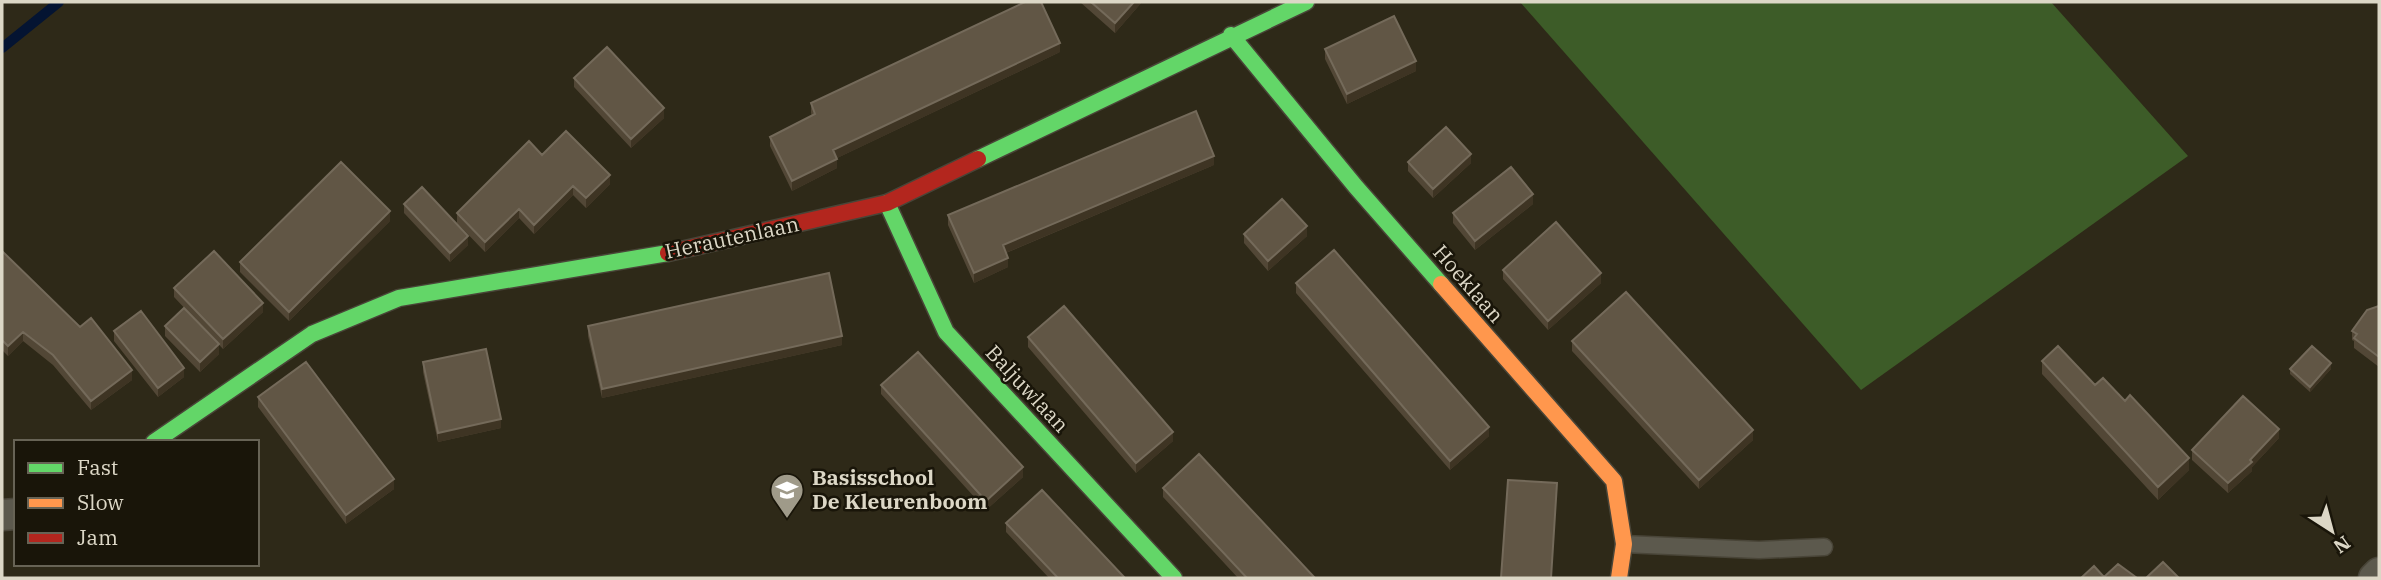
<svg xmlns="http://www.w3.org/2000/svg" width="2381" height="580" font-family="'IBM Plex Serif',serif">
<style>
.forest{fill:#3d5c28}
.lines{fill:none;stroke-linecap:round;stroke-linejoin:round}
.stream{stroke:#041432;stroke-width:10}
.lane-casing{stroke:#494538;stroke-width:19}
.street-casing{stroke:#494538;stroke-width:33}
.fast-casing{stroke:#494538;stroke-width:19}
.slow-casing{stroke:#494538;stroke-width:19}
.jam-casing{stroke:#494538;stroke-width:19}
.lane{stroke:#5c594d;stroke-width:16}
.street{stroke:#5c594d;stroke-width:30}
.fast{stroke:#63d668;stroke-width:16}
.slow{stroke:#ff974d;stroke-width:16}
.jam{stroke:#b3261e;stroke-width:16}
.wall{fill:#524736}
.shaded-wall{fill:#3e3423}
.building{fill:#615645;stroke:#746a5a;stroke-width:2}
.labels{text-anchor:middle;stroke-width:5;stroke-linejoin:round;paint-order:stroke}
.street-label{font-size:21px;fill:#dcd7c6;stroke:#191509}
.poi-label{font-size:21px;font-weight:bold;fill:#dcd7c6;stroke:#191509;text-anchor:start}
</style>
<rect width="100%" height="100%" fill="#2e2918"/>
<path class="forest" d="M1520,2H2051L2188,156L1861,390Z"/>
<g class="lines">
<path class="stream" d="M2,48L59,2"/>
<defs>
<path id="lane" d="M1624,544L1759,550L1824,547"/>
<path id="street" d="M2,515L16,514
M2374,578L2379,573"/>
<path id="fast" d="M1231,35L1356,187L1441,284
M978,159L1306,2
M887,203L946,332L1174,578
M154,442L312,334L399,298L668,253"/>
<path id="slow" d="M1441,284L1614,481L1624,544L1619,578"/>
<path id="jam" d="M668,253L887,203L978,159"/>
</defs>
<use href="#lane" class="lane-casing"/>
<use href="#street" class="street-casing"/>
<use href="#fast" class="fast-casing"/>
<use href="#slow" class="slow-casing"/>
<use href="#jam" class="jam-casing"/>
<use href="#lane" class="lane"/>
<use href="#street" class="street"/>
<use href="#fast" class="fast"/>
<use href="#slow" class="slow"/>
<use href="#jam" class="jam"/>
</g>
<path class="wall" d="M1080,2H1142L1115,33Z
M1325,49L1416,71L1347,104L1325,59Z
M1060,52L837,158V168L792,191L770,146V137L812,116L811,113V103Z
M574,78L664,118L631,148L574,87Z
M542,155L610,184L586,208L573,195L534,234L519,218L485,252L457,223V213Z
M1408,162L1471,163L1433,198L1408,171Z
M1214,165L1006,253L1008,267L974,283L948,225V215Z
M404,204L468,245L450,262L404,213Z
M1533,204L1475,250L1453,223V213Z
M390,221L289,321L240,272V262Z
M1244,234L1307,236L1268,271L1244,243Z
M2,251L132,380L91,410L53,365L23,341L8,356L2,350Z
M1503,270L1601,283L1548,330L1503,279Z
M1296,283L1489,436L1450,470L1296,293Z
M174,288L263,312L223,349L174,297Z
M2379,306V367L2354,348V341L2352,340V331Z
M165,326L219,354L200,372L165,336Z
M588,326L842,345L602,398L588,336Z
M114,331L184,377L158,397L114,341Z
M1028,337L1173,441L1136,473L1028,347Z
M1572,341L1753,440L1699,489L1572,351Z
M2042,361L2095,385L2189,470L2158,500L2042,374Z
M423,362L501,428L438,442L423,372Z
M2290,369H2331L2310,392L2290,374Z
M881,385L1023,477L986,510L881,394Z
M258,397L394,489L346,524L258,407Z
M2279,438L2252,467V471L2228,493L2192,460V450Z
M1163,488L1315,578H1238L1163,497Z
M1006,523L1125,578H1049L1006,532Z"/>
<path class="shaded-wall" d="M1134,2H1142L1115,33V23Z
M1060,43V52L833,160V150Z
M1416,61V71L1347,104V94Z
M664,108V118L631,148V139Z
M1471,154V163L1433,198V189Z
M1214,156V165L1003,254V245Z
M837,159V168L792,191V181Z
M610,175V184L586,208V198Z
M573,186V195L534,234V225Z
M1533,194V204L1475,250V241Z
M519,209V218L485,252V242Z
M390,211V221L289,321V312Z
M1307,226V236L1268,271V261Z
M468,236V245L450,262V253Z
M1008,258V267L974,283V273Z
M1601,273V283L1548,330V321Z
M263,303V312L223,349V339Z
M23,332V341L8,356V346Z
M842,336V345L602,398V389Z
M219,344V354L200,372V362Z
M2331,363V369L2310,392V387Z
M184,368V377L158,397V388Z
M132,370V380L91,410V401Z
M501,419V428L438,442V433Z
M1489,427V436L1450,470V461Z
M2279,429V438L2252,467V471L2228,493V483Z
M1753,430V440L1699,489V480Z
M1173,432V441L1136,473V463Z
M2189,458V470L2158,500V487Z
M1023,467V477L986,510V501Z
M394,479V489L346,524V515Z"/>
<path class="building" d="M1025,2H1041L1060,43L833,150L837,159L792,181L770,137L815,114L811,103Z
M1091,2H1134L1115,23Z
M1394,16L1416,61L1347,94L1325,49Z
M607,47L664,108L631,139L574,78Z
M1196,111L1214,156L1003,245L1008,258L974,273L948,215Z
M1446,127L1471,154L1433,189L1408,162Z
M566,131L610,175L586,198L573,186L534,225L519,209L485,242L457,213L529,141L542,155Z
M341,162L390,211L289,312L240,262Z
M1511,167L1533,194L1475,241L1453,213Z
M422,187L468,236L450,253L404,204Z
M1282,199L1307,226L1268,261L1244,234Z
M1556,222L1601,273L1548,321L1503,270Z
M1334,250L1489,427L1450,461L1296,283Z
M2,251L80,327L91,318L132,370L91,401L53,355L23,332L8,346L2,340Z
M214,251L263,303L223,339L174,288Z
M829,273L842,336L602,389L588,326Z
M1626,292L1753,430L1699,480L1572,341Z
M1064,306L1173,432L1136,463L1028,337Z
M2379,306V357L2354,338L2357,334L2352,331L2367,310Z
M184,308L219,344L200,362L165,326Z
M141,311L184,368L158,388L114,331Z
M2058,346L2095,385L2103,378L2125,401L2130,395L2189,458L2158,487L2042,361Z
M2312,346L2331,363L2310,387L2290,369Z
M486,349L501,419L438,433L423,362Z
M918,352L1023,467L986,501L881,385Z
M306,362L394,479L346,515L258,397Z
M2243,396L2279,429L2250,460L2252,462L2228,483L2192,450Z
M1199,454L1315,578H1247L1163,488Z
M1508,480L1557,483L1551,578H1501Z
M1042,490L1125,578H1058L1006,523Z
M2163,562L2179,578H2146Z
M2118,564L2137,578H2081L2094,566L2104,577Z"/>
<defs>
<symbol id="school-pin" viewBox="-11 -11 22 30"><path d="M0 17L-7.5 6A9.5 9.5 0 1 1 7.5 6Z" fill="#9f9a89" stroke="#191509"/><path d="M0-5L7-2L0 1L-7-2ZM-4 1L0 2.5L4 1V4Q0 6-4 4Z" fill="#fff"/></symbol>
</defs>
<g fill-rule="evenodd">
<use href="#school-pin" x="768" y="471" width="38" height="52"/>
</g>
<g class="labels">
<g class="street-label">
<text transform="translate(732 238) rotate(-12)" y="7">Herautenlaan</text>
<text transform="translate(1468 284) rotate(49)" y="7">Hoeklaan</text>
<text transform="translate(1027 389) rotate(47)" y="7">Baljuwlaan</text>
</g>
<g class="poi-label">
<text x="812" y="485">Basisschool<tspan x="812" dy="24">De Kleurenboom</tspan></text>
</g>
</g>
<rect width="2381" height="580" fill="none" stroke="#dcd7c6" stroke-width="7"/>
<rect x="14" y="440" width="245" height="126" fill="#191509" stroke="#676355" stroke-width="2"/>
<rect x="28" y="463" width="35" height="10" fill="#63d668" stroke="#676355" stroke-width="2"/>
<text x="77" y="475" font-size="21" fill="#dcd7c6">Fast</text>
<rect x="28" y="498" width="35" height="10" fill="#ff974d" stroke="#676355" stroke-width="2"/>
<text x="77" y="510" font-size="21" fill="#dcd7c6">Slow</text>
<rect x="28" y="533" width="35" height="10" fill="#b3261e" stroke="#676355" stroke-width="2"/>
<text x="77" y="545" font-size="21" fill="#dcd7c6">Jam</text>
<g transform="translate(2332 531) rotate(144)" stroke="#191509" stroke-width="5" paint-order="stroke">
<path d="M0-5L12 26L0 18L-12 26Z" fill="#dcd7c6"/>
<text y="-10" font-size="19" font-weight="bold" text-anchor="middle" fill="#dcd7c6">N</text>
</g>
</svg>
